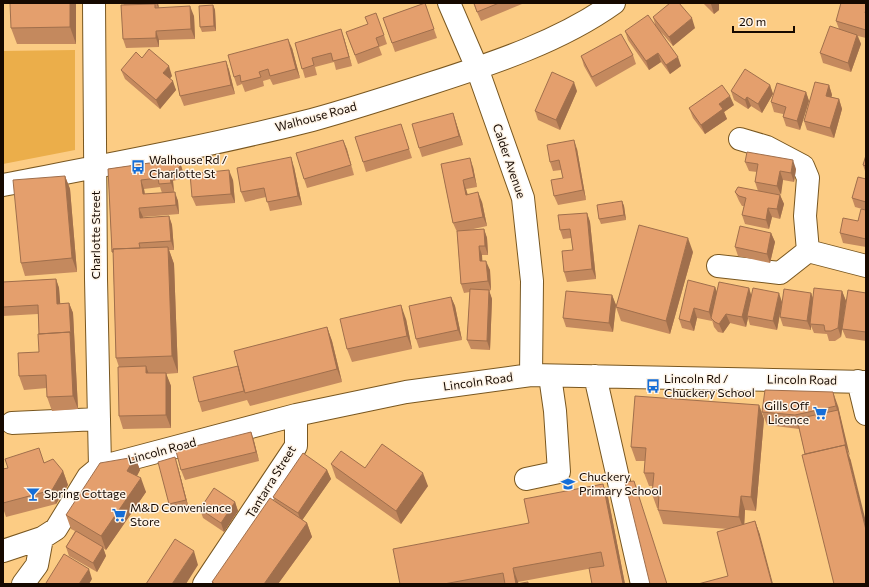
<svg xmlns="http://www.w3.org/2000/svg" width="869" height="587" font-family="Commissioner,sans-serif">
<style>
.green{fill:#ebae4a}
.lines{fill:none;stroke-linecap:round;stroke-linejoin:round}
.minor-casing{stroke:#795720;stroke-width:24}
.minor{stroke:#fff;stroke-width:22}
.wall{fill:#c4895e;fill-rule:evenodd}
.shaded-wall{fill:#a06f4c}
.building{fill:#e49f6d;stroke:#a06f4c}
.labels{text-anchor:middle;stroke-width:3;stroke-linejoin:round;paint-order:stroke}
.street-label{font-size:12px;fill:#160900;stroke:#fef4e7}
.poi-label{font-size:12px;fill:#160900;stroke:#fef4e7;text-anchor:start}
</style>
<rect width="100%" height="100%" fill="#fccc84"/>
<path class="green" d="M75,50V150L3,164V51Z"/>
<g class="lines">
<defs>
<path id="minor" d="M94,3L96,279L100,467
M449,3L477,68L523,198L532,281L531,375
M3,185C106,165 210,146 312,120C352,109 392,96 432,83C494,63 561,41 614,3
M808,251L866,266
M718,266L780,273L808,251L805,216L808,178L803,166L767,147L740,139
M595,376L642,584
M858,381L866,414
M12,423L99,419
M526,479L559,472L555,411L550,376
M3,551L42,538L56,529L88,477L100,467L296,415L406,392L531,375L866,382
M23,584L37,565L42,538
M204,584L296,446V415"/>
</defs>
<use href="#minor" class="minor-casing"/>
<use href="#minor" class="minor"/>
</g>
<path class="wall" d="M76,3V44H17L11,28Z
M123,3H171H158L159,8L194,16L195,39L159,40V47L126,48L123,39L124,5Z
M425,3L437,38L395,52L383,18Z
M473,3H522V4L481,21Z
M703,3H719V10L714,14Z
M866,3V38L858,36L861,44L851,72L823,63L820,53L839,29L836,21Z
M213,5L215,10L216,31L202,32L200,27Z
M653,17L695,28L673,46L661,32L681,66L670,74L661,62L649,70L628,40L625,31L655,24Z
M346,32L384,35L387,44L379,47L382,55L358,64Z
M344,38L352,66L336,70L334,62L315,67L317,75L305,78L295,43Z
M292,48L300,78L273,85L270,79L263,81L264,86L245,92L242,84L237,86L234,77Z
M633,55L636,64L596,87L584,66L581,56Z
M142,58L172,76L170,78L176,90L160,109L125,79L121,70Z
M226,61L229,70L235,94L184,106L180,96Z
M770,85L773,94L762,113L751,106L748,109L734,100L731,91Z
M829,85L832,95L831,97L839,99L842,109L834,138L807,130L804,121Z
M577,91L560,130L538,120L535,111Z
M806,92L809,101L800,130L786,126L783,117V114L774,112L771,102Z
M734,105L724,112L727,119L705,134L693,118L689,108Z
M453,113L463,145L422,157L419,148Z
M404,133L412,158L366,172L363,162Z
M343,140L354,175L307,188L304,179Z
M577,149L586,200L558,205L554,196L563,178L561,170L553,171L550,162Z
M866,155V174L863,165Z
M177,159L184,175L180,179L173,181L174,192L178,201L179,214L143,217V218L169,216L172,225L174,250H169L174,264L178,373L166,374L171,386V428L123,429L119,416V367L116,358L113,253L112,252L108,169ZM160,187L162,193L145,194L144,189Z
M745,162L796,169L794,182L783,180L780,195L784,204L780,219L772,217L769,229L745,224L742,215L744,206H742L739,201L735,192L758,191L755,182L757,172L749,171Z
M441,164L473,167L477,187L466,189L468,195L482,202L487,226L469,230L484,229L487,238L488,255H482V261L490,270L491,290L489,291L492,299L490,350L471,349L467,340L470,292L464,293L461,284L457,232L453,223Z
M294,167L302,205L270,211L266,197L245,202L241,192Z
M65,176L70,189L77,272L25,276L21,263Z
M866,179V210L855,207L852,198Z
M233,180L235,203L196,206L192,197Z
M622,201L624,206L626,220L601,224L599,219Z
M866,210V247L843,243L840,233L858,221Z
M587,213L590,222L596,279L567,282L564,272L573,250L571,238L563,239L560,230Z
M771,233L775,242L770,263L738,256L735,247Z
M693,252L670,334L621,321L616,307Z
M56,279L59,288L60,304L69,303L73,313L78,409L52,411L47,397V388L24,390L19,376L39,352V334L38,314L3,316V282Z
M715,287L717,292L749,288L751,295L782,302L811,293L813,298L842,291L846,301L841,337L835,341H829L827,334L814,333L811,326V330L783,326L780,317L782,304L777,330L750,325L748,318L746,327L730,323L723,333L718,332L714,327L712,320V321L697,318L694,331L682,328L679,319Z
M866,293V341L846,338L842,329Z
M612,295L616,305L613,332L566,327L563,318Z
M451,297L455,306L462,340L419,348L416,339Z
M406,319L412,349L352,362L347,349Z
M327,327L332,341L342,382L250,406L247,400L202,412L199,402L238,366Z
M759,405L764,419L756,511L745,510L744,525L755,521L760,535L728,576V529L663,524L658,510V508H657L652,494L653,486H649L644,473L645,461H636L631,447Z
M838,406L849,456L851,461L805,454L799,429L767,425L762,412Z
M251,432L254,441L259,461L185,480L181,470Z
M135,457L140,470L137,476L146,492L106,550L103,548L106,556L97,572L69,556L66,547L75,531L71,529L66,515Z
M44,462L63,471L68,485L56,504L6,517L3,508V469Z
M331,464L365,468L428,486L401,524L336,478Z
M178,467L189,509L172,513L169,504Z
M327,470L331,479L302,520L307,523L312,537L278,584H212V582L275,501L273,497Z
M603,484L608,497L625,584H592L604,566L518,582V584H529H400L529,523Z
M235,502L238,511L224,532L203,518L200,509Z"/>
<path class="shaded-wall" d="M70,3H76V44L70,27Z
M156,3H158L159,9Z
M712,3H719V10L714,14L711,4Z
M213,5L215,10L216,31L214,26Z
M190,6L194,16L195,39L191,29Z
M692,18L695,28L673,46L669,37Z
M341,29L344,38L352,66L349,57Z
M156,31L159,40V47L156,38Z
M857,35L861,44L851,72L848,63Z
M288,39L292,48L300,78L296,69Z
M658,53L661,62L649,70L646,61Z
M678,57L681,66L670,74L666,65Z
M226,61L229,70L235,94L231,85Z
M169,66L172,76L167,82L163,73Z
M173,81L176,90L160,109L156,100Z
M574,82L577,91L560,130L556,120Z
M770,85L773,94L762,113L758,104Z
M829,85L832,95L829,105L826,96Z
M806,92L809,101L800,130L797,121Z
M730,96L734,105L724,112L727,119L705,134L701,125L719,104Z
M747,97L751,106L748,109L745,100Z
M839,99L842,109L834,138L830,128Z
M453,113L456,122L463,145L459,136Z
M343,140L347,149L354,175L351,165Z
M574,140L577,149L586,200L583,190Z
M291,157L294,167L302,205L298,196Z
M470,158L473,167L477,187L474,177Z
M793,160L796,169L794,182L791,173Z
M181,165L184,175L180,179L177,170Z
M229,170L233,180L235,203L231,194Z
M169,171L173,181L174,192L171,183Z
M780,171L783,180L781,195L777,186Z
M65,176L70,189L77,272L72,258Z
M141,180L144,189L146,203L143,194Z
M463,180L466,189L470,204L466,195Z
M175,192L178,201L179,214L176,205Z
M478,192L482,202L487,226L483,217Z
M780,195L784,204L780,219L777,209Z
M622,201L624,206L626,220L624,215Z
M139,208L143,217L144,228L140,218Z
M768,208L772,217L769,229L766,220Z
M587,213L590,222L596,279L592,269Z
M169,216L172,225L174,250L171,241Z
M484,229L487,238L488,255L485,246Z
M771,233L775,242L770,263L767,254Z
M688,238L693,252L670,334L666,321Z
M479,246L482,255L483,271L480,261Z
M168,247L174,264L178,373L172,356Z
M486,261L490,270L491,290L488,281Z
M56,279L59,288L61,313L57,304Z
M715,287L718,296L711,318L712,321L709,312Z
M749,288L752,298L747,316L748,318L746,327L742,317Z
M489,290L492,299L490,350L487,341Z
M842,291L846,301L841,337L838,328Z
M779,293L782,302L777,330L773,321Z
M811,293L814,302L810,324L811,326V330L807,321Z
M612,295L616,305L613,332L609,323Z
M451,297L455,306L462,340L458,330Z
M69,303L73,313L78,409L73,396L70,332Z
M401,305L406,319L412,349L407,336Z
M694,308L697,318L694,331L690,322Z
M726,314L730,323L723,333L719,324Z
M327,327L332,341L342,382L337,369Z
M146,366L151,380L146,373Z
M166,373L171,386V428L166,415Z
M833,392L838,406L850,456L846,447L836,406Z
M759,405L764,419L756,511L751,497Z
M251,432L254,441L259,461L256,452Z
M845,445L851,461L866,522V530Z
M135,457L140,470L132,485L127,471Z
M175,457L178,467L189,509L186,500Z
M327,470L331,479L301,522L298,513Z
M63,471L68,485L56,504L52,490Z
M423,473L428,486L401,524L396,511Z
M141,478L146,492L106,550L101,536Z
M603,484L608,497L625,584H623Z
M741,496L745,510L744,530L739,517Z
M235,502L238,511L224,532L221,523Z
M755,521L760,535L773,584H772Z
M307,523L312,537L278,584H264Z
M103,547L106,556L97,572L93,563Z
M194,551L198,565L186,584H172Z
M513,568L518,582L519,584H516Z
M89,569L92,579L89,584H79Z"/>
<path class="building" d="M10,3H70V27L11,28Z
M425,3L434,29L392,43L383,18Z
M474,3H499L477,12Z
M670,3H679L692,18L669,37L653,17Z
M841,3H866V9L865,13L866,14V30L836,21Z
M155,4V8L190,6L191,29L156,31V38L123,39L121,5Z
M213,5L214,26L200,27L199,6Z
M376,13L384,35L376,38L379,46L355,55L346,32L368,24L365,17Z
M648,15L678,57L666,65L658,53L646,61L625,31Z
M830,26L857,35L848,63L820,53Z
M341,29L349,57L333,61L331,53L312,58L314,65L302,69L295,43Z
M621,34L633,55L592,77L581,56Z
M288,39L296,69L270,76L268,69L259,72L261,77L241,82L240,75L234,77L228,55Z
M149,49L169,66L163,73L173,81L156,100L121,70L136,52L142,58Z
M226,61L231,85L180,96L175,72Z
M745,69L770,85L758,104L747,97L745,100L731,91Z
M552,72L574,82L556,120L535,111Z
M815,82L829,85L826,96L839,99L830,128L804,121Z
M777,83L806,92L797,121L783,117L786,107L771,102Z
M722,85L730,96L719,104L723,109L701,125L689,108Z
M453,113L459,136L419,148L412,124Z
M401,124L409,149L363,162L355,137Z
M343,140L351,165L304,179L296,153Z
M574,140L583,190L554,196L551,180L563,178L559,160L550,162L547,145Z
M747,152L793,160L791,173L780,171L777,186L755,182L758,164L745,162Z
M866,155V166L863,165Z
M291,157L298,196L267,202L264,188L241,192L237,168Z
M470,158L474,177L463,180L466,195L478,192L483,217L453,223L441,164Z
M177,159L181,165L177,170L169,171L171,183L159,184L158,178L141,180L143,194L175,192L176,205L139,208L140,218L169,216L171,241L139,243L140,248L113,249V252H112L108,169Z
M229,170L231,194L192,197L190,174Z
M65,176L72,258L21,263L13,180Z
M858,177L866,179V202L852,198Z
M738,187L780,195L777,209L768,208L766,220L742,215L746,198L739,196L735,192Z
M622,201L624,215L599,219L597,205Z
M861,209L866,210V239L840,233L843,218L858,221Z
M587,213L592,269L564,272L562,251L573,250L570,229L560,230L558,215Z
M639,225L688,238L666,321L616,307Z
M740,226L771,233L767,254L735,247Z
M484,229L485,246H479L480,261H486L488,281L461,284L457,231Z
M168,247L172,356L116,358L113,249Z
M56,279L57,304L69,303L71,336L70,332L39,334L38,305L3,307V282Z
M688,280L715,287L709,312L694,308L690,322L679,319Z
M719,282L749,288L742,317L726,314L719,324L715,322L711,318Z
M753,288L779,293L773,321L747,316Z
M814,288L842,291L838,328L831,331H825L824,325L810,324Z
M470,289L489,290L487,341L467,340Z
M784,289L811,293L807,321L780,317Z
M848,290L866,293V332L842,329Z
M566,291L612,295L609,323L563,318Z
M451,297L458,330L416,339L409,306Z
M401,305L407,336L347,349L340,319Z
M327,327L337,369L245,393L234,351Z
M70,332L73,396L47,397L46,375L19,376L18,353L39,352L38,334Z
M146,366V373H166V415L119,416L118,367Z
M238,366L244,391L199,402L193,377Z
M765,390L833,392L836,406L795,415L762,412Z
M635,396L759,405L751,497L741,496L739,517L658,510L659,495L652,494L654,473H644L646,448L631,447Z
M838,410L846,447L845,445L805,454L797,419Z
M251,432L256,452L181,470L176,451Z
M382,444L423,473L396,511L331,464L341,451L365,468Z
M845,445L866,530V584H834L802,455Z
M39,448L44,463L53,459L63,471L52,490L3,503V469L8,468L5,459Z
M303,453L327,470L298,513L273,497Z
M135,457L127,471L141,478L101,536L66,515L100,463Z
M175,457L186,500L169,504L158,462Z
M634,481L667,584H650L625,482Z
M603,484L623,584H592L589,568L604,566L601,552L513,568L516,584L528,582V584H505L503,573L444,584H400L393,549L529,523L524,499Z
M214,488L235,502L221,523L200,509Z
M270,498L307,523L264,584H215L212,582Z
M755,521L772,584H698L728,576L717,532Z
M76,531L103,547L93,563L66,547Z
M175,539L194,551L172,584H146Z
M64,554L89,569L79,584H47L46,583Z"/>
<defs>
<symbol id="bus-bare" viewBox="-9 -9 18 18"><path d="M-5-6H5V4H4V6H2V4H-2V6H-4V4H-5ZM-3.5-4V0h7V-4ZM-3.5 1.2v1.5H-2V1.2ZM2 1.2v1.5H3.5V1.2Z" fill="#166ed7" stroke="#fef4e7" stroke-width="2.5" paint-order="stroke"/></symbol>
<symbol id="supermarket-bare" viewBox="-9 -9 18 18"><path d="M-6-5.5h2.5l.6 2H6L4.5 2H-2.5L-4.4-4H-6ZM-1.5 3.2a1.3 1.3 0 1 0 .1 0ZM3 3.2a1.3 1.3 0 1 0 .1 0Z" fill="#166ed7" stroke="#fef4e7" stroke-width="2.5" paint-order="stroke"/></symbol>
<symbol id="school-bare" viewBox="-9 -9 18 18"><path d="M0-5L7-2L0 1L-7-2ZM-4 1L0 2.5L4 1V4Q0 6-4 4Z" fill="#166ed7" stroke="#fef4e7" stroke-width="2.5" paint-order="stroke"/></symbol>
<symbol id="bar-bare" viewBox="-9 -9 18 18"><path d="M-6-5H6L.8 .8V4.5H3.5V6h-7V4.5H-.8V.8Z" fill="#166ed7" stroke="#fef4e7" stroke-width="2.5" paint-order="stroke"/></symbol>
</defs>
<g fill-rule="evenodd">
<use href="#bus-bare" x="128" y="157" width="20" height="20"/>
<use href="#bus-bare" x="643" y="376" width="20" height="20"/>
<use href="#supermarket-bare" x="810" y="403" width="20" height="20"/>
<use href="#school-bare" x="558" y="474" width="20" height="20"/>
<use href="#bar-bare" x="23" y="484" width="20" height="20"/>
<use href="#supermarket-bare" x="109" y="505" width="20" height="20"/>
</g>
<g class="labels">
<g class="street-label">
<text transform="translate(316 117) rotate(-15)" y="4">Walhouse Road</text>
<text transform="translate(509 161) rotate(71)" y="4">Calder Avenue</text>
<text transform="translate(96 235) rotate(-90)" y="4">Charlotte Street</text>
<text transform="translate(802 380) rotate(1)" y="4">Lincoln Road</text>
<text transform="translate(478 382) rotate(-8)" y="4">Lincoln Road</text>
<text transform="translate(162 451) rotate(-15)" y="4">Lincoln Road</text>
<text transform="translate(271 482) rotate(-58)" y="4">Tantarra Street</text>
</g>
<g class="poi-label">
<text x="149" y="164">Walhouse Rd /<tspan x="149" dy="14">Charlotte St</tspan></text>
<text x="664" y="383">Lincoln Rd /<tspan x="664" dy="14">Chuckery School</tspan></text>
<text x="809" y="410" text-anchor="end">Gills Off<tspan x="809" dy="14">Licence</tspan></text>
<text x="579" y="481">Chuckery<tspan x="579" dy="14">Primary School</tspan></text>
<text x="44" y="498">Spring Cottage</text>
<text x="130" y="512">M&amp;D Convenience<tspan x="130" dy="14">Store</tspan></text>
</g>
</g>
<rect width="869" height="587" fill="none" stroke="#160900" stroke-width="8"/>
<path d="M733 26v6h61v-6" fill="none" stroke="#160900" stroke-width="2"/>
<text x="739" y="26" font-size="12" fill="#160900" stroke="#fef4e7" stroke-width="3" paint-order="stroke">20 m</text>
</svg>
